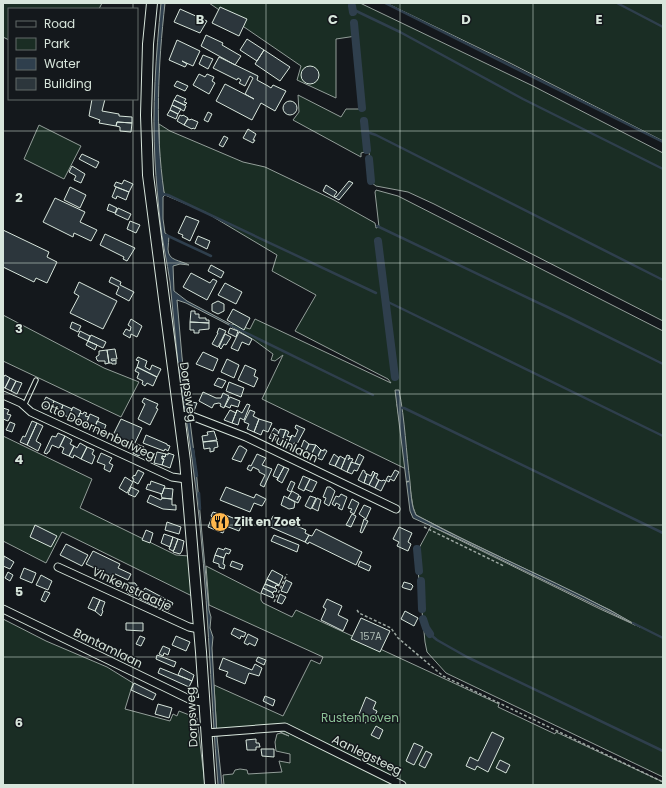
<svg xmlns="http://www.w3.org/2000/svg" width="666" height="788" font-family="Poppins,sans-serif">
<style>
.green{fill:#1a2d24;stroke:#939e99}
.water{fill:#2f3f4d;stroke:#939e99}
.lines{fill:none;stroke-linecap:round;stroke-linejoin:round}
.stream{stroke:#2f3f4d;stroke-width:2.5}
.canal{stroke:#2f3f4d;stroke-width:8}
.building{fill:#2c363c;stroke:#d8e6dc}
.lane-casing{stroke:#d8e6dc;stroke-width:5.5}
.street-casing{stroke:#d8e6dc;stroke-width:9}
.secondary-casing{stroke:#d8e6dc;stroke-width:12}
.path{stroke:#9da8a2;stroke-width:1.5;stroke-dasharray:3 2;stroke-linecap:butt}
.lane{stroke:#14181c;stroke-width:3.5}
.street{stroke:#14181c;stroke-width:7}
.secondary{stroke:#14181c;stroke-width:10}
.grid{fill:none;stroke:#d8e6dc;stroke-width:1;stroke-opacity:0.55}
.labels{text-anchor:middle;stroke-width:3;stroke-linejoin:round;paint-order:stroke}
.number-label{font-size:10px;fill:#adbab4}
.street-label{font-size:12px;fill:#d8e6dc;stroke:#14181c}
.poi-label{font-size:12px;font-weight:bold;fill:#d8e6dc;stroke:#14181c;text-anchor:start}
.park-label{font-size:12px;fill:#8ac095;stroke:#14181c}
.grid-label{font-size:13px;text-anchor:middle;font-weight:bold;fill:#d8e6dc;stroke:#14181c;stroke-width:3;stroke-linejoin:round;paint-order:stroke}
</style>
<rect width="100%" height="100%" fill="#14181c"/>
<path class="green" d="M3,3H102L99,9H9V40L3,37Z
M209,3H360L533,86L663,153V321L434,204L408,192L376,186L372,183L366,121H362L365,152L361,153V157L293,120L299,112L298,95L341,117L346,109H364L356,36L336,39V98L297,80L301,66Z
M386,3H663V141L506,61Z
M159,124L170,131L243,162L265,167L334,200L375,223L376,228L379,227L375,192L376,190L398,196L663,331V777L446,673L427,652L425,642L418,570V550L431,526L600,609L635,625L610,610L459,537L416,515L413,507L397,404L406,469L262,399L283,355L275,361L271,360L273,354L254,340L232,327L233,324L250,329L255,319L391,383L388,379L295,331L316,295L272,271L277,255L205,212L165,195C158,180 160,142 159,124Z
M39,125L81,146L64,179L24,159Z
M3,315L104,368L139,382L121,417L3,361Z
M3,436L92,479L80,508L176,555L189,556L192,596L62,532L46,563L3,541Z
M206,566L261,594V600L263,603L292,617L296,610L499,704L498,707L555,734L556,732L663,782V785H224L223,775L233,774L235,770L240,769L247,770L248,774L282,772L279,761L290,763V754L276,751L275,742L277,734L281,733L289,736L276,730L217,736L214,685L283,716L311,660L320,664L323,657L209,605Z
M3,619L46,641L107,667L133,683L125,709L170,721L173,714L177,716L179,711L197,718L205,785H3Z"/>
<path class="water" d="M161,3H165C158,66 155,129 164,192L165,195L163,197V219L165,233L169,236C169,240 168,245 168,249C168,261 180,260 189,265L180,264L173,266L174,291L187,301L232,325L231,326L186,303L177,300L182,357L196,469L209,610L211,617L210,628L213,637L212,648L217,737L222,785H218C210,687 208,588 196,490C191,448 184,406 178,364C175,337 173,309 170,282C167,261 162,241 160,220C158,200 156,180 155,161C152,108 156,55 161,3Z
M395,390H399C405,420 406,451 410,482C411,492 411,506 416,515C489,555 568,585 640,627L453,536L413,518L410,511Z"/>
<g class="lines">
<path class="stream" d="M385,3L663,142
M617,3L663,27
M352,9L400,32L523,99L663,169
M365,132L370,133L376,135L663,280
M163,194L168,195L376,293
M377,226L568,317L663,364
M166,235L211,256
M386,301L663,436
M230,325L373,395
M400,408H404L663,533
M193,449L197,476
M199,493L200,509
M633,623L663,638
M430,634L437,640L467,657L663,751"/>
<path class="canal" d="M352,6L353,12
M354,23L362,108
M364,121L367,150
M369,159L371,181
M378,241L395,377
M417,549L419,571
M421,581L422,609
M423,619L426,628L430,634"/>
</g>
<path class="building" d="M220,7L247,19L239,36L212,23Z
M180,9L207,21L200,33L174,22Z
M206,35L223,43L222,45L241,56L235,65L201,46Z
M247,39L264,50L257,61L240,50Z
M177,40L200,51L193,66L182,61L187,64L185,67L169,60Z
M264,50L290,67L280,81L255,64Z
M203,55L213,59L208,69L199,64Z
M219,57L258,76L257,80L268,86L271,88L273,85L286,91L275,111L261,103L252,120L216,101L225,84L254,99L245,94L253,78L250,76L245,86L239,83L241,80L238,78L237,80L213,68Z
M301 75a9 9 0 1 1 18 0a9 9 0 1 1-18 0Z
M199,74L205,77L207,74L214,77L212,81L215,83L209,94L193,85Z
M177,81L188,86L185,91L174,86Z
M177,95L186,99L184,102L187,103L185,105L174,100Z
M92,99H105L102,111L119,114V116L132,117V123L117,122L116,126L99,123L100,120L89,116Z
M174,100L186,106L184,111L172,105Z
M283 108a7 7 0 1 1 14 0a7 7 0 1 1-14 0Z
M172,105L181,109L178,114L170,110Z
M170,110L178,114L176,119L167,115Z
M208,112L212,114L208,122L204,120Z
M180,115L182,116L183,115L188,118L184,125L177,121Z
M188,119L190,120L191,119L198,122L195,129L193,128L192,129L184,125Z
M117,122L132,123L131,132L120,131V127L116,126Z
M248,129L256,134L253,140H255L253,143L243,138Z
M224,136L228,138L223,147L219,145Z
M82,154L99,162L96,168L79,159Z
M72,166L85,174L81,183L74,180L76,176L69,172Z
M124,180L133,184L129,192L114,186L116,182L122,184Z
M349,181L353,183L339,200L323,191L326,185L337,192L334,196L336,197Z
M70,187L86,195L80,208L64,200Z
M116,187L129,192L126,200L117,196L116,199L112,197Z
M55,198L85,212L80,222L97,230L91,241L74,233L73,237L43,222Z
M109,204L117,208L115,213L107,210Z
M118,208L131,214L128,220L115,214Z
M186,216L199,221L190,241L182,237L183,235L178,233Z
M130,221L140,225L136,233L127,229Z
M3,230L49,252L47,257L57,262L47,283L36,278L34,282L3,267Z
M105,234L135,248L127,261L123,259L124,257L100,245Z
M198,236L210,241L207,249L195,243Z
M211,265L224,272L221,278L208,271Z
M191,273L210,283L213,279L217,281L207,300L183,287Z
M111,277L121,282L120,285L134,292L129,301L116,294L119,287L109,282Z
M79,282L117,301L103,329L70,313L79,296L74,293Z
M225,283L242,292L236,304L218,295Z
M218,301L224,304V311L218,314L212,311V304Z
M233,309L250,318L244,330L227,320Z
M191,311H195V314H199V318H206V320H209V323L190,322Z
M131,319L142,326L137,337L131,334L130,338L123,334L126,329L130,331L131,327L128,325Z
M72,322L81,326L78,332L70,328Z
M190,322L209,323V329L199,330V333H194V330H190Z
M219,328L226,331L218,347L212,344L218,333H217Z
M230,328L238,331L236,337L228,333Z
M80,331L90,336L88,341L78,336Z
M239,332L252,339L249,345L242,342L238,351L231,348Z
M225,334L231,337L226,345L224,344L221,349L219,347Z
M91,335L106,342L103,348L88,341Z
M88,341L97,345L95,350L86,345Z
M115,349L117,359H111L112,361L116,360V364H112V363H109L107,350Z
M107,350L109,363L105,364V361H98L97,360L96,357L99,355V351Z
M203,352L218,359L213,371L196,364Z
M138,357L147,361L145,367L150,370L152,365L161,369L157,377L137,367L139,361L136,360Z
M227,359L239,365L234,378L221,372Z
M245,365L256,370L254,376L258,378L254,387L238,380Z
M137,367L157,377L153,386L147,383L145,386L142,384L143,381L137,378L139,373L135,371Z
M5,375L10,378L5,388L3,387V378Z
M10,378L16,381L11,391L5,388Z
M218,378L226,381L222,388L214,385Z
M16,381L22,383L17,394L11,391Z
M229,382L244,388L241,397L226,391Z
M203,392L216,398H221L223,393L229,396L224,408L220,406L221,404L219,403L214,404L212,408L199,401Z
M46,397L54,401L51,409L42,405Z
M230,397L240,401L238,407L231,405L230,408L225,406Z
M144,398L158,404L156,408L158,409L150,425L138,419L145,404L142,402Z
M54,401L63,405L60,413L51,409Z
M192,402L197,403L194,411L189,410Z
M247,404L250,405L244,420L240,418L238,425L232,423L237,410L242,413Z
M63,405L72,409L68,417L60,413Z
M73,407L81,411L77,421L68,417Z
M3,408L9,410L7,414L11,415L8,421L3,419Z
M230,410L236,413L237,410L232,423L224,420Z
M250,410L255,412L253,416L259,419L254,432L247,429L249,424L244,422Z
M84,412L87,413L85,416L89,417L85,425L77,421L80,413L83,414Z
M90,414L99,418L94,429L85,425Z
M121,419L142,428L133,447L112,437Z
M259,419L272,423L268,432L263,430L261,435L254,432Z
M32,421L37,423L27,445L20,442L23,436L25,437Z
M97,421L106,425L103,433L94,429Z
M10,422L15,424L12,432L6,430Z
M37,423L43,426L36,441L41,444L38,451L27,445Z
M296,425L305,429L297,444L294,443L292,448L287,446L292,435L295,437L298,430L295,428Z
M274,428L279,432L275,440L269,438Z
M280,429L286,430L281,443L275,440Z
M286,430L289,432L287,436L290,437L292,435L287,446L281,443Z
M214,431L217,440L203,442L202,436L208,435L207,432Z
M58,433L65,436L59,448L52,445L49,452H48L47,454L44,453L52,436L56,437Z
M146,435L167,444V445L170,446L168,451L165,449L164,451L143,443Z
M65,436L72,440L70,444L74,446L69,456L62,453L64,448L60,446Z
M304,440L309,444L305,452L300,450Z
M214,441H217L218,447L214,448V451L210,452V448L204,449L203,442Z
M80,443L87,447L81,459L74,455L73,458L69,456L74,446L77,448Z
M137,444L144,447L139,456L133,453Z
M309,444L316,445L311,455L305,452Z
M316,445L321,450L317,458L311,455Z
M239,446H241L247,450L241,462L232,459Z
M87,447L94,450L92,454L95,456L92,464L81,459Z
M324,449L327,451L322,460L317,458L321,450L324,451Z
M157,452L166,454L165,457L162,456V459H164L162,465L154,463Z
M101,453L112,458L109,463L113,465L110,472L104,469L105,465L97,462Z
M168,453L174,455L170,468L162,465L164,459H162V456L165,457L166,454L168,455Z
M257,454L266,458L262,465L272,469L264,487L260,485L265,475L259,472V470L253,467L251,471L247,469L249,465L251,466Z
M334,454L339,458L335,466L329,464Z
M359,454L364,457L360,465L355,463Z
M347,455L350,456L348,460L350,458L353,459L347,472L341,469Z
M340,456L345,459L341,469L335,466Z
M351,462L360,465L357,471L354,470L352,474L347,472Z
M278,464L284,467L277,480L278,478L273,476L274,473Z
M284,467L289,469L282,483L277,480Z
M138,470L144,473L138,484L133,481L134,479L132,478L134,475L135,476Z
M363,470L365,471V473L367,474L364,483L358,480Z
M395,470L399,472L394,481L390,479L389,482L386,480L388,476L391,477Z
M373,471L375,473L369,485L364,483L367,474L371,476Z
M375,473L378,474L376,478L379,480L375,488L369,485Z
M303,476L310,479L304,491L298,488Z
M125,477L133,482L127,493L119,488Z
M310,479L317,482L312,492L305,489Z
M379,480L382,481L383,480L386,481L381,491L375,488Z
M151,481L165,486L162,494L146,489L148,484L150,485Z
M291,481L295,483L291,492L287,490Z
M131,487L139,491L135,497L128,494Z
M226,487L254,498L256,494L266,499L262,506L254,503L250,512L220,500Z
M327,487H330L335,491L329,506L324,503L326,498L323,497Z
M164,488L173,489L172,499L162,498L161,494H162Z
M292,491L299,495L297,500L299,496L301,497L298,503L288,498Z
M341,494L347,497L342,510L338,508L340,505L336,503L335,506L332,504L336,496L339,497Z
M150,495L161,500L162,498L172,499V505H176V510L163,509L147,502Z
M284,496L295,502L294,508L289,509L281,505Z
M310,496L316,498L311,509L305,506Z
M317,498L321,500L318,511L312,508Z
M352,499L359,503L354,514L350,512L352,509L348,508Z
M364,505L371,508L366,519L359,514Z
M213,512L222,515L223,514L243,522L239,531L226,526L223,533L208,527L212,517L211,516Z
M352,514L356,516L351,527L346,525Z
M273,516L306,530L305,533L309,535L305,542L268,526Z
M364,519L368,521L362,533L360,532Z
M167,522L181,527L179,534L165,530Z
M35,525L57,536L51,547L30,537Z
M399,527L412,533L408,542L411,544L408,551L397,546L399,542L393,539Z
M316,529L362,552L356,565L309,542L308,544L305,542L309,535L312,536Z
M146,530L153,533L150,543L142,540Z
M164,534L173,537L170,547L161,543Z
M274,535L299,545L297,552L271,541Z
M173,537L178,539L174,550L173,551L169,549Z
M178,539L184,541L182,551L180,554L173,552Z
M66,544L88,555L82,566L60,555Z
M218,548L224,550L225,548L231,550L229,554L226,553L224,558L215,555Z
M93,551L120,564L118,568L131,574L128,580L115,574L113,577L86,564Z
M215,555L224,558L223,564L225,565L224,569L219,567V564L213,562Z
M4,556L14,562L10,569L3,566Z
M232,561L243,565L241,570L230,566Z
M360,561L371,566L369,571L358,566Z
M24,568L36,573L32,583L20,578Z
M272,570L283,576L279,585L267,579Z
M8,572L13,575L10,581L5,578Z
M41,575L52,581L48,590L36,585Z
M267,579L279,585V586L276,585L275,588L265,584Z
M286,580L292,583L287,593L281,591Z
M404,582L411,584L413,586L411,590L404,588L402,587Z
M128,583H135L138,587L135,594H129L125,589Z
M265,584L277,589L276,592L274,591L273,593L263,588Z
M145,588L173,603L169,611L163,609L161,612L157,610L159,608L139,598Z
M263,588L273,593L272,594L274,595L273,598L261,593Z
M45,591L50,593L45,602L41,600Z
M280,594L286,597L282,604L277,602Z
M93,597L100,600L95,611L88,608Z
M327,599L342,606L338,615L348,620L343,631L321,620L326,609L323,607Z
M100,600L105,602L102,610L103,611L101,616L95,611Z
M405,611L418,618L414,626L401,619Z
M361,618L390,631L380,652L351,639Z
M126,623H143V631L126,630Z
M234,628L246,633L244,637L241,636L240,639L231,634Z
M248,634L258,639L255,646L249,643L248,645L244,643Z
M140,636L145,638L141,646L136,644Z
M176,636L190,642L186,651L172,645Z
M163,646L170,649L168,655L164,653L163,656L159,654Z
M157,655L176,662L174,667L156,659Z
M258,657L266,660L264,665L256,661Z
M223,658L252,670L255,664L262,668L259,676L249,673L245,684L226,676L228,672L219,669Z
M160,668L192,681L189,687L158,673Z
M181,668L194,675L192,681L178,675Z
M134,683L156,694L153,700L131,690Z
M265,696L275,700L273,706L263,701Z
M366,697L376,702L373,709L377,711L374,719L369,717L366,723L357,719Z
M158,704L172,708L169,718L155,714Z
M376,726L383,730L379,739L371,735Z
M492,732L504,738L488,772L477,766L475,770L466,766L470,757L478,761Z
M256,739V743H259L260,747H256V750H247L246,740Z
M414,743L423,747L414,765L406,761Z
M261,749H274V757L262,756Z
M426,751L432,754L425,768L419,765Z
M500,760L510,765L506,773L496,768Z"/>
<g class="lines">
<defs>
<path id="lane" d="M24,406L36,380"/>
<path id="street" d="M3,395L21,403L31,412L172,477L186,479
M179,416L189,415L246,437L396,509
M58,567L189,627L199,629
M3,609L193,701L205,702
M206,733L285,727L402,785"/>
<path id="secondary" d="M152,3L148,44L146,115L148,175L185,461L201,652L210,785"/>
</defs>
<use href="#lane" class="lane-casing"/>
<use href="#street" class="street-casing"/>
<use href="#secondary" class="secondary-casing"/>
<path class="path" d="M406,482L410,481
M424,527L504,566
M274,602L287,574
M357,610L359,613L391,628L398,638L443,676L663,782"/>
<use href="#lane" class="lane"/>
<use href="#street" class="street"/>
<use href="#secondary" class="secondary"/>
</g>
<path class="grid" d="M133,3V9M266,3V785M400,3V785M533,3V785M133,99V785M3,131H663M3,263H663M3,394H663M3,525H663M3,657H663"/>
<defs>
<symbol id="restaurant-disc" viewBox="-11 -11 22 22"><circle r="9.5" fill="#ffb74d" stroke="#14181c"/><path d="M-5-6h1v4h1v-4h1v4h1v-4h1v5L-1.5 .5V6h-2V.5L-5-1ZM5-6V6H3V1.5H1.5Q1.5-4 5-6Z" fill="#111"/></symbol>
</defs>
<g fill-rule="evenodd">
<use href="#restaurant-disc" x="209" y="511" width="22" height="22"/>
</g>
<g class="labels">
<g class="number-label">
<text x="371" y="640">157A</text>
</g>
<g class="street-label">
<text transform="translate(188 392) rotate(82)" y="4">Dorpsweg</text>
<text transform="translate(98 430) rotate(25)" y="4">Otto Doornenbalweg</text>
<text transform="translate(294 448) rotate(26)" y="4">Tuinlaan</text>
<text transform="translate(132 589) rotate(25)" y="4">Vinkenstraatje</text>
<text transform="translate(108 648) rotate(26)" y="4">Bantamlaan</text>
<text transform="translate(192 717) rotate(-93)" y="4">Dorpsweg</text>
<text transform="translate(367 755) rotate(26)" y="4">Aanlegsteeg</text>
</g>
<g class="poi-label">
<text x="234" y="526">Zilt en Zoet</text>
</g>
<g class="park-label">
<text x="360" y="722">Rustenhoven</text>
</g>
</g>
<g class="grid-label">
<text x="200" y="24">B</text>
<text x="333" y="24">C</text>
<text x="466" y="24">D</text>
<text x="599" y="24">E</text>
<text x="19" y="202">2</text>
<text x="19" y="333">3</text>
<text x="19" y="464">4</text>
<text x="19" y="596">5</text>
<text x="19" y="727">6</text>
</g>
<rect width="666" height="788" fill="none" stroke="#d8e6dc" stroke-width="8"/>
<rect x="8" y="8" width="130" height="92" fill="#14181c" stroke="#626a69"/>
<rect x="16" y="21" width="20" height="6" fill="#14181c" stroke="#626a69"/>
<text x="44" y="28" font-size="12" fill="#d8e6dc">Road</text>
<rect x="16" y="38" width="20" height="12" fill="#1a2d24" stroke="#626a69"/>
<text x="44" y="48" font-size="12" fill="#d8e6dc">Park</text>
<rect x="16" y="58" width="20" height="12" fill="#2f3f4d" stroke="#626a69"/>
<text x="44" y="68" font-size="12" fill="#d8e6dc">Water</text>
<rect x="16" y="78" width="20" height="12" fill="#2c363c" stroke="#626a69"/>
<text x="44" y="88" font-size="12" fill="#d8e6dc">Building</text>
</svg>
